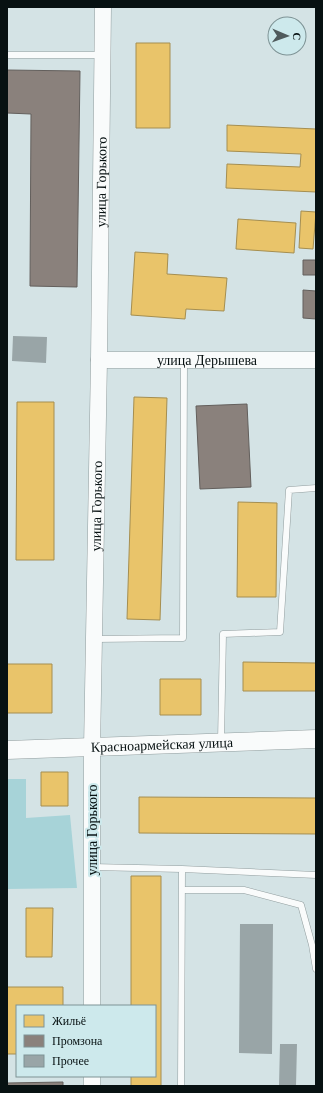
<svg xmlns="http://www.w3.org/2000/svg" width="323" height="1093" font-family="'Times New Roman',serif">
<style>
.green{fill:#a7d3d8}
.homes{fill:#e9c46a;stroke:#a58e50}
.industry{fill:#8a817c;stroke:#635f5c}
.building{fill:#99a5a7}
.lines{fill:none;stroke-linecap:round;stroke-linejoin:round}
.service-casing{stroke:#919d9e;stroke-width:7}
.tertiary-casing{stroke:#919d9e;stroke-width:17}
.secondary-casing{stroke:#919d9e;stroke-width:19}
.service{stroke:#f9fbfb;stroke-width:6}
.tertiary{stroke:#f9fbfb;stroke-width:16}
.secondary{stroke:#f9fbfb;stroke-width:18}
.labels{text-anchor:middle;stroke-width:4;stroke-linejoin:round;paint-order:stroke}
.street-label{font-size:14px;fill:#071112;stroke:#cde9ec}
</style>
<rect width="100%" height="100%" fill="#d4e3e5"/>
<path class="green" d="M7,779H26V818L70,815L77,888L7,889Z"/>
<path class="homes" d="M136,43H170V128H136Z
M227,125L316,129V192L226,188L227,164L300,167L301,154L227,151Z
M301,211L316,212L313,249L299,248Z
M238,219L296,223L294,253L236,249Z
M135,252L168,254L167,274L227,278L224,311L186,309L185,319L131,315Z
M134,397L167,398L160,620L127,619Z
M17,402H54V560H16Z
M238,502L277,503L276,597H237Z
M243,662L316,663V691H243Z
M7,664H52V713H7Z
M160,679H201V715H160Z
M41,772H68V806H41Z
M139,797L316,798V834L139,833Z
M131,876H161V1086H131V1076H155V1006H131Z
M26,908H53L52,957H26Z
M7,987H63V1006H17V1054H7Z"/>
<path class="industry" d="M7,70L80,71L77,287L30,286L31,114L7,113Z
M303,260H316V275H303Z
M303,290L316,291V319L303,318Z
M247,404L251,487L200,489L196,406Z
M63,1082V1086H7V1083Z"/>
<path class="building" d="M13,336L47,337L46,363L12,361Z
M240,924H273L272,1054L239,1053Z
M280,1044H297L296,1086H279Z"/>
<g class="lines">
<defs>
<path id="service" d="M7,55H101
M95,639L183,638L184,361
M221,741L223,634L280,632L289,490L316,488
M92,867L182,869L316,875
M182,890H244L301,905L312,945L316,969
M181,1086L182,869"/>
<g id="tertiary">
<path id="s1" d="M99,360H316"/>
<path id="s2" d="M92,1006V748L99,360L103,7"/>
<path d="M92,1076V1086"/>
</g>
<g id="secondary">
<path id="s3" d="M7,750L316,739"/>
</g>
</defs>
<use href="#service" class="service-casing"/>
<use href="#tertiary" class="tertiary-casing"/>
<use href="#secondary" class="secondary-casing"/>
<use href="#service" class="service"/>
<use href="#tertiary" class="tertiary"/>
<use href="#secondary" class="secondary"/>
</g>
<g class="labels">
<g class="street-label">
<text dy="5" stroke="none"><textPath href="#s2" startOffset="824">улица Горького</textPath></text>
<text dy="5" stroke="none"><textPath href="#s1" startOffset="108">улица Дерышева</textPath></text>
<text dy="5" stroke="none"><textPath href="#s2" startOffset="500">улица Горького</textPath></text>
<text dy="5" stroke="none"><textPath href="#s3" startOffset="155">Красноармейская улица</textPath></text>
<text transform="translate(92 830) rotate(-90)" y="5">улица Горького</text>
</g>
</g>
<rect width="323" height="1093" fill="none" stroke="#071112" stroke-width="16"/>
<rect x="16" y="1005" width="140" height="72" fill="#cde9ec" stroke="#7e9395"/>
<rect x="24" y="1015" width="20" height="12" fill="#e9c46a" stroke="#7e9395"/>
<text x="52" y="1025" font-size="12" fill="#071112">Жильё</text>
<rect x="24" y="1035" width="20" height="12" fill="#8a817c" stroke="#7e9395"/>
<text x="52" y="1045" font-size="12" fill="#071112">Промзона</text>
<rect x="24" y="1055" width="20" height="12" fill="#99a5a7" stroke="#7e9395"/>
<text x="52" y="1065" font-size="12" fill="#071112">Прочее</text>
<g transform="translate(287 36) rotate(92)"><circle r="19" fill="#cde9ec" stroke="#7e9395"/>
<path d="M0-3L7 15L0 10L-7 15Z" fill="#4f5a5c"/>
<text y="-6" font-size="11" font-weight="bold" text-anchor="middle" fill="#071112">С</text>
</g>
</svg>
